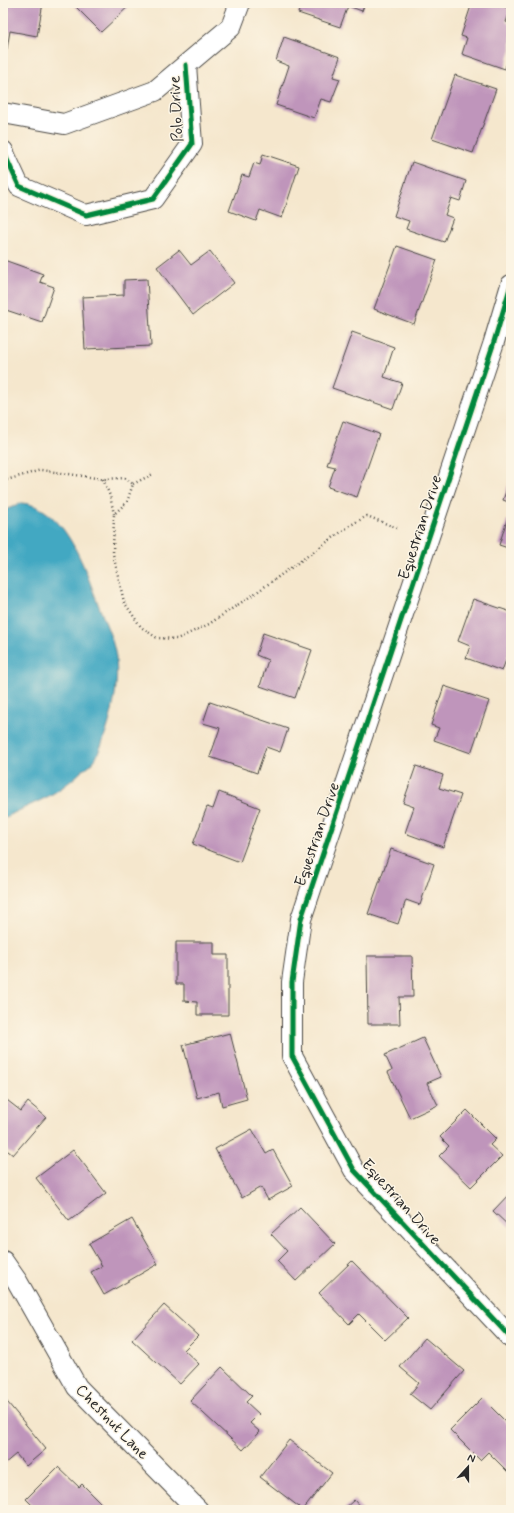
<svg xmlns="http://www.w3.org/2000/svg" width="514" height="1513" font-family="Mynerve,sans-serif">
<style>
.water{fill:#42a8c2;stroke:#366a76}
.building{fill:#bf95bb}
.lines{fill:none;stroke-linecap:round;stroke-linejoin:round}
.minor-casing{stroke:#494743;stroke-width:22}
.path{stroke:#494743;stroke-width:2.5;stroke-dasharray:1 3;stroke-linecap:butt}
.minor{stroke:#fff;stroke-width:20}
.cycleway-casing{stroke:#fcf5e5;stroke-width:8}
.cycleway{stroke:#00873e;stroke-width:5}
.labels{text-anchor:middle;stroke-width:3;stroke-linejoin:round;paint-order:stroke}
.street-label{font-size:16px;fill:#2b2b2b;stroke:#fcf5e5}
</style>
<rect width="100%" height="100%" fill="#fcf5e5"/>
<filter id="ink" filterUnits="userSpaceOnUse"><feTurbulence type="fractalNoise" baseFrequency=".025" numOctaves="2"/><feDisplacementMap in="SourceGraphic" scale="8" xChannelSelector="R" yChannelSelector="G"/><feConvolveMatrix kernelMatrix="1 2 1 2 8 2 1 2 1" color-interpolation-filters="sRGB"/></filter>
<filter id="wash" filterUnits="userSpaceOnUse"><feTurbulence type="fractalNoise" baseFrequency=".012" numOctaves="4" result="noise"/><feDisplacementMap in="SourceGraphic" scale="16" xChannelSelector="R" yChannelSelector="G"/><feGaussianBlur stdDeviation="0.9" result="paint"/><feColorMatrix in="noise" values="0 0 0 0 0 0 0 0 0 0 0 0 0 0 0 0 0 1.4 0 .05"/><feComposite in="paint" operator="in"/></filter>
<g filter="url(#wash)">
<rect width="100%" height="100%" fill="#f5e7cd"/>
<path class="water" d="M21,503C67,506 86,573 100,609C106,625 114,641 116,658C119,687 112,717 102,744C100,748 98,754 96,758C93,763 87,767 83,770C73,780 61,789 49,796C34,804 18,810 3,819V511Z"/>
<g id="blocks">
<path class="building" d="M3,3H43L37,36L10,31L7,49L3,48Z
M72,3H132L101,32Z
M302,3H365L362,11L348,6L340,27L298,13Z
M472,3H493L511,9L506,22L511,24V49L505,69L462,54L467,38L461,36Z
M284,37L340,57L333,77L340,79L331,102L321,99L314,118L276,105L289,66L276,61Z
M455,75L496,89L473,153L432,139Z
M263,154L299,166L282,218L260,210L256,221L229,211L242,175L249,177L254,163L260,165Z
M412,162L466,181L460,201L451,198L445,215L453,218L444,242L406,229L409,221L394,216Z
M397,246L437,260L414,324L374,309Z
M179,250L191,265L210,251L234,283L193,315L157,267Z
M4,260L43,274L40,282L54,287L42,322L3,309V264Z
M147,279L151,346L85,349L82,297L124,295V280Z
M352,332L394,347L384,377L402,383L393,409L332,388Z
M343,421L379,434L357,497L328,487L335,467L327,465Z
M510,480H511V503L503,500Z
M507,520L511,521V549L499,545Z
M473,599L511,612V624L509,630L511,631V646L502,671L466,658L470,646L458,641Z
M263,633L312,650L295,698L260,686L268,660L256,655Z
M444,686L489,701L471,753L434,740L439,728L431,725Z
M210,702L288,729L280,752L266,747L257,773L210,757L220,728L203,723Z
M416,766L443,775L439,788L461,795L443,847L405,833L414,807L403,803Z
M219,792L260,808L240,862L193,844L207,807L213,809Z
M391,849L434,864L420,905L406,900L398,924L368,914Z
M176,942H214V955H228V1015H197V1002L184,1001V984H176Z
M367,956H412L413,997H399L400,1024H368Z
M230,1033L247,1099L222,1106L219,1092L197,1098L183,1045Z
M423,1038L441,1077L427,1083L438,1105L410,1118L388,1072L392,1070L385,1055Z
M3,1097L21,1111L28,1102L46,1117L13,1155L3,1147Z
M467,1110L496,1139L490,1145L502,1156L471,1187L439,1156L449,1146L440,1137Z
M252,1129L266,1154L273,1150L293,1186L268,1200L261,1187L242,1198L215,1149Z
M73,1150L106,1193L69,1221L36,1178Z
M511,1192V1228L493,1211Z
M300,1207L335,1244L296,1281L277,1261L287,1251L271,1234Z
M132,1219L158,1264L104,1295L91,1272L102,1266L89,1244Z
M352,1261L408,1318L385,1340L359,1314L349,1324L319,1293Z
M164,1305L198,1336L184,1350L199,1364L180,1384L132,1340Z
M425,1338L464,1371L430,1410L410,1394L419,1383L400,1367Z
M222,1367L252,1396L246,1402L259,1414L250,1423L260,1432L243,1450L190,1401Z
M3,1397L46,1449L26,1466L16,1454L3,1465Z
M482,1398L511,1427V1475L488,1452L480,1460L450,1430Z
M289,1440L332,1473L303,1510L260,1477Z
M58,1467L79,1487L82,1484L108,1510H37L26,1499Z
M354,1500L363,1510H343Z"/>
</g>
</g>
<g filter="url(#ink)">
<use href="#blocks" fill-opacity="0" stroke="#494743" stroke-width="1"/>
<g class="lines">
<defs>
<path id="minor" d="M3,113L64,124L155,91L231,27L240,3
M3,151L19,186L86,215L153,199L192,144L186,65
M511,285L493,345L301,919L292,982V1056L354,1170L511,1338
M3,1261L17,1281L77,1387L198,1510"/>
</defs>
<use href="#minor" class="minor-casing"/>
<path class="path" d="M103,479L110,496L114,514
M3,481L41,470L103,479L125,478L133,484L127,502L114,514L113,554L124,602L141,627L157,638L177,639L209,624L257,592L351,525L367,516L397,528
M133,484L153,474"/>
<use href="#minor" class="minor"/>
<defs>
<path id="cycleway" d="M3,151L19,186L86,215L153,199L192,144L186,65
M511,285L493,345L301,919L292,982V1056L354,1170L511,1338"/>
</defs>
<use href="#cycleway" class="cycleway-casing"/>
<use href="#cycleway" class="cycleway"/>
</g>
</g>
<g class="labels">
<g class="street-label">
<text transform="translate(175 109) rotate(-93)" y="6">Polo Drive</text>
<text transform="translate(419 527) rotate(-72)" y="6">Equestrian Drive</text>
<text transform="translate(316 834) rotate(-71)" y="6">Equestrian Drive</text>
<text transform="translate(402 1201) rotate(48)" y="6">Equestrian Drive</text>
<text transform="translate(113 1421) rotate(46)" y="6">Chestnut Lane</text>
</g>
</g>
<rect width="514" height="1513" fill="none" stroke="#fcf5e5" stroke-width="16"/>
<g transform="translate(468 1467) rotate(21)" stroke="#fcf5e5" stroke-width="3" paint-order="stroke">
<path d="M0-3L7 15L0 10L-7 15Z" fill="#2b2b2b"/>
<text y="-6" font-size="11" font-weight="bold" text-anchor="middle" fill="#2b2b2b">N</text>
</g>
</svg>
